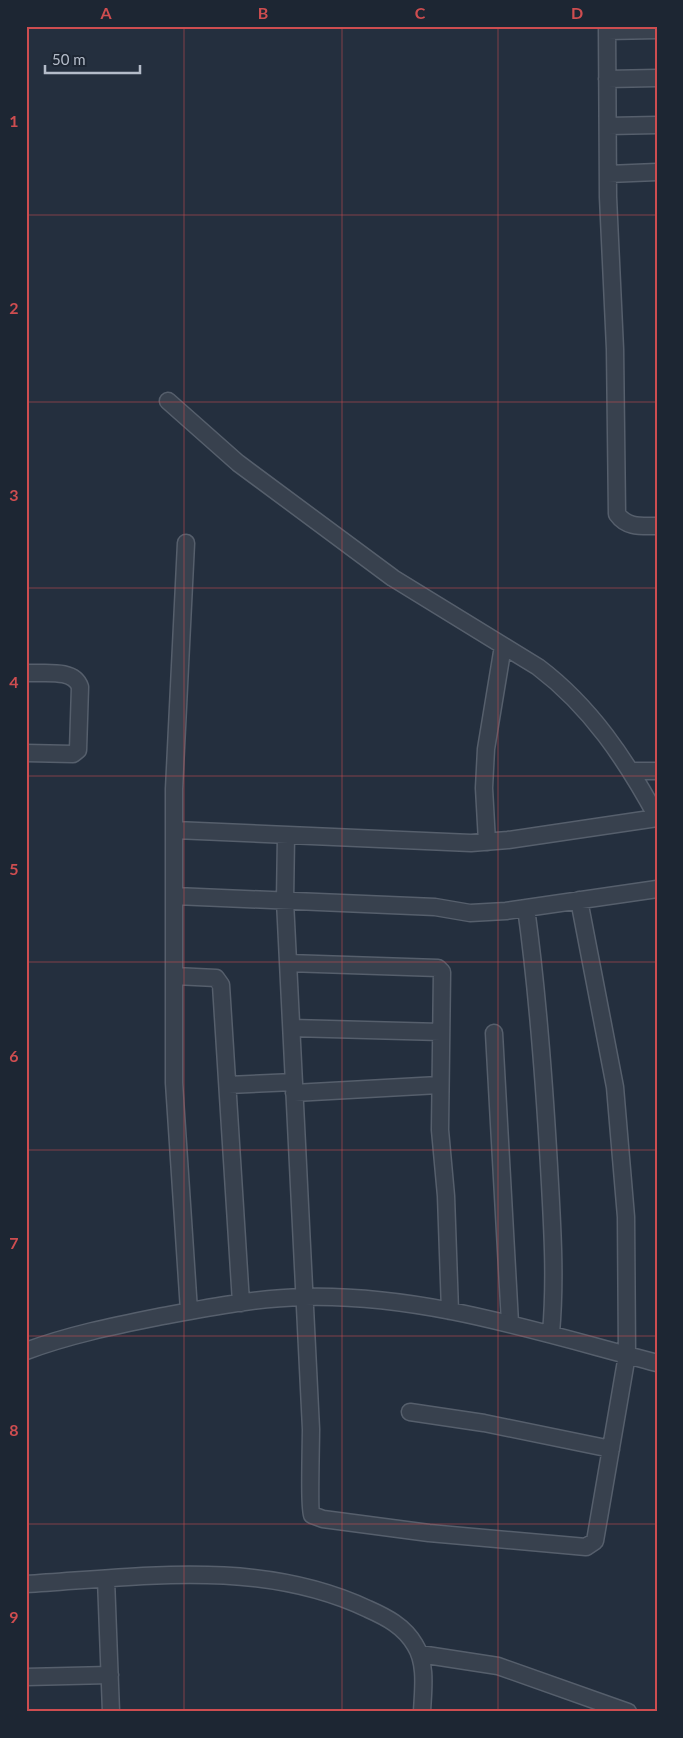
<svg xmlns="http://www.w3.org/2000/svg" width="683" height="1738" font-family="Lato,sans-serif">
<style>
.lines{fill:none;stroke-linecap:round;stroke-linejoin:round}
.minor-casing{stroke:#565f6c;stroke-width:19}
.minor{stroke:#38414e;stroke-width:16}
.grid{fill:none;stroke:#ce4d50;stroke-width:1;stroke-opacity:0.55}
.neatline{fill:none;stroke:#ce4d50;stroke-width:2}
.grid-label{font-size:16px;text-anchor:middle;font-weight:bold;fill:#ce4d50}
</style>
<rect width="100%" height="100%" fill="#242f3e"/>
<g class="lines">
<defs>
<path id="minor" d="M607,26L608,197L615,349L617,514C627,528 641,526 657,526
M607,31L657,30
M607,79L657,78
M608,126L657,125
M608,174L657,172
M168,401L238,463L393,578L538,667C591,707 626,760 657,817
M186,543L174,789V1083L189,1311
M26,673C43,674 74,668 80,687L78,750L73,754L26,753
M632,771H657
M175,830L471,843L508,840L657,818
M286,836L285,901L311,1429C311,1441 309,1510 312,1515L323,1519L429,1533L586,1547L595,1541L627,1355L626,1217L615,1087L579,900
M487,842L484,788L486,749L503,646
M175,896L435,907L470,913L506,911L657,889
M526,908C538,994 544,1079 549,1166C552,1222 556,1277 551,1333
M288,963L438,968L442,972L440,1130L446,1196L450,1311
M175,976L216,978L221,985L241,1303
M292,1028L441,1032
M494,1033L510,1323
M228,1085L294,1082
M294,1093L439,1085
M26,1351C69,1335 113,1326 158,1317C206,1308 255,1298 304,1297C425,1294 541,1333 657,1363
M410,1412L484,1423L611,1449
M106,1579L111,1712
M26,1584C140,1577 260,1558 368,1609C386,1617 404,1626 415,1645C427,1664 423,1690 422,1712
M420,1654L498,1666L628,1712
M26,1677L110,1675"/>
</defs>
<use href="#minor" class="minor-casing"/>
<use href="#minor" class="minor"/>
</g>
<path class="grid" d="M184,26V1712M342,26V1712M498,26V1712M26,215H657M26,402H657M26,588H657M26,776H657M26,962H657M26,1150H657M26,1336H657M26,1524H657"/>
<rect width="683" height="1738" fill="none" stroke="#1d2633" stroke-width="55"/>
<path d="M45 65v8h95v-8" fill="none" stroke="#b4bcc9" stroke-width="2.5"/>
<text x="52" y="65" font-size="15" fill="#b4bcc9" stroke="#1d2633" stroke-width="4" paint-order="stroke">50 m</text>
<rect x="28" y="28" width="628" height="1682" class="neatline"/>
<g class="grid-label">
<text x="106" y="19">A</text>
<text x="263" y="19">B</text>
<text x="420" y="19">C</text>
<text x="577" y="19">D</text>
<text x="14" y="127">1</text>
<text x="14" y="314">2</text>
<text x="14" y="501">3</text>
<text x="14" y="688">4</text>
<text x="14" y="875">5</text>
<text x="14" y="1062">6</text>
<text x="14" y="1249">7</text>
<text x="14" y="1436">8</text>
<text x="14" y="1623">9</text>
</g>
</svg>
